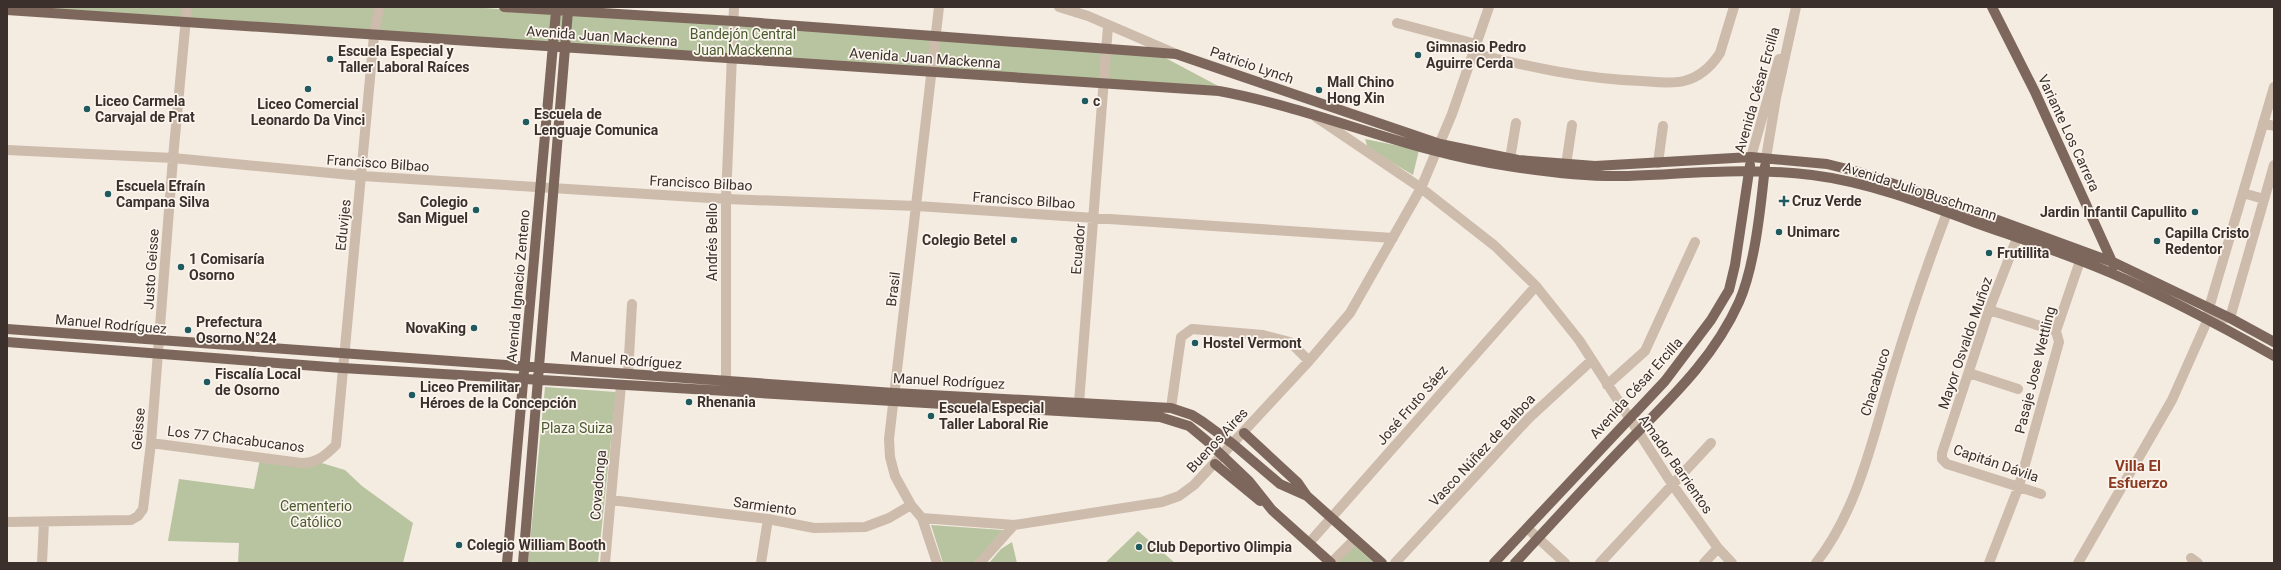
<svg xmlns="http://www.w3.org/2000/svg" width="2281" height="570" font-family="Roboto,sans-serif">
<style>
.green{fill:#b8c4a0}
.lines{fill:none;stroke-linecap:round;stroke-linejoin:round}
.minor{stroke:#cdbbac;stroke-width:10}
.major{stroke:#7d675c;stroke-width:10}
.poi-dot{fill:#1f5a5e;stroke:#fbf5ee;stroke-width:1.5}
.labels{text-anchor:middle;stroke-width:3.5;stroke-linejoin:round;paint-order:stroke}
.park-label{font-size:14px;fill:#4a5a2e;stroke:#fbf5ee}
.street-label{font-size:14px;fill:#3b302b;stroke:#fbf5ee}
.poi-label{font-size:14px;font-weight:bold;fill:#3b302b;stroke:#fbf5ee;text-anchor:start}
.neighbourhood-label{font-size:15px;font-weight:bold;fill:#8c3b22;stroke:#fbf5ee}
</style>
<rect width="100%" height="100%" fill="#f4ebe1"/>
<path class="green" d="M7,7H470L1158,54L1222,88Z
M1365,139L1419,150L1413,175L1368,148Z
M545,387L616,392L598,563H528Z
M260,459L315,461L345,470L362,486L413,523L403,563H238L239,543L168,541L179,479L254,489Z
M931,525L1003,530L974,563H943Z
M1138,531L1175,563H1105Z
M1012,542L1017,563H989L1001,549Z
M1353,544L1374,563L1338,562Z"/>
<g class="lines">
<path class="minor" d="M1059,7L1088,16L1174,53
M1397,23L1476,44
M1473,53C1529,67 1584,79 1642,81C1656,82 1671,84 1684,81C1700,77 1711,67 1720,53L1734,7
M1316,117L1421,188L1495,246L1536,286L1579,340L1672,484L1718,548L1732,563
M2263,123L2274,126
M7,150L173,158L362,176L726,199L917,206L1393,238
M1751,157L1779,59
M1766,158L1776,98L1796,7
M1510,159L1516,123
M1658,163L1663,126
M1566,165L1572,125
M2243,193L2264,199
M2017,238L1989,310L1942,453V459L1947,464L2041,494
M1989,310L2056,331
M2208,319L2230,318L2274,165
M1969,373L2018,389
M628,374L632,304
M726,381V199L734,7
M1607,385L1645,351L1695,242
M1079,403L1108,26
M1171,408L1181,337L1192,329L1263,335L1290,342L1309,361
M151,443L301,463C317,463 325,456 336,445L374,35L379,7
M611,500L768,519L814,528L865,527L889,518L911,505
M922,518L1014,525L1162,502L1179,496L1194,485L1309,361L1350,313L1421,188L1452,114L1489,7
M7,522L131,520L138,516L143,509L151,443L173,158L187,7
M1527,528L1565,563
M1309,543L1536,286
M2191,558L2198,563
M42,563L44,522
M605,563L621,385
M761,563L768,519
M937,563L922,518L911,505L895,476L890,457L889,439L939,7
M980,563L1014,525
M1331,563L1355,539
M1395,563L1529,418L1592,360
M1600,563L1711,443
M1704,563L1718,548
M1816,563C1859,508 1873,436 1893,371C1910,315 1929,259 1950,205
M1989,563L2019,486L2059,342L2056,331L2080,261
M2078,563L2172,400L2208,319L2209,308L2274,87"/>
<path class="major" d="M504,7L733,21L1176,54L1440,144L1518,160L1595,166L1751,157L1827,164L1855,171L1951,203L2115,263L2230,318L2274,342
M1992,7L2035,92L2114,266
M7,10L1219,91C1317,109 1409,152 1508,166C1546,172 1585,177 1624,176C1686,174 1749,167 1812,175C1868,182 1923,203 1976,223C2021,239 2067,254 2111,273C2167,297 2221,326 2274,356
M7,329L894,393L1171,408L1192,415L1203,422L1233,444L1280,484L1307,496L1382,563
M7,342L342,368L1160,417L1189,426L1207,441L1249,481L1272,510L1331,563
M1244,433L1298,483L1307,496
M1215,464L1260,501
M507,563L556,11
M523,563L568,11
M1494,563L1665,381L1711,320L1729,290L1735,265L1750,165
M1515,563C1553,522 1590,481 1629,441C1671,398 1714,358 1739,302C1755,266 1761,205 1765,166"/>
</g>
<g class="poi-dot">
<circle cx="1418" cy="55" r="4"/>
<circle cx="330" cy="59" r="4"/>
<circle cx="308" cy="89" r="4"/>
<circle cx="1319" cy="90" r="4"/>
<circle cx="1085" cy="101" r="4"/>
<circle cx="87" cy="109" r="4"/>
<circle cx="526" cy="122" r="4"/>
<circle cx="108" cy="194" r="4"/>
<path d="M1782 195h4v4h4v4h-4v4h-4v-4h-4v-4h4z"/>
<circle cx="476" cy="210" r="4"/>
<circle cx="2195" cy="212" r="4"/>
<circle cx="1779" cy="232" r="4"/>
<circle cx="1014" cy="240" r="4"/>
<circle cx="2157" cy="241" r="4"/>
<circle cx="1989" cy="253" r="4"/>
<circle cx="181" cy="267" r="4"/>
<circle cx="474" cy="328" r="4"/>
<circle cx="188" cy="330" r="4"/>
<circle cx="1195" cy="343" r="4"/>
<circle cx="207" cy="382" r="4"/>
<circle cx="412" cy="395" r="4"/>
<circle cx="689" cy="402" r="4"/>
<circle cx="931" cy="416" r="4"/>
<circle cx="459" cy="545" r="4"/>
<circle cx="1139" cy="547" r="4"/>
</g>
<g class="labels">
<g class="park-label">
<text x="743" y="39">Bandejón Central<tspan x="743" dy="16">Juan Mackenna</tspan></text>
<text x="577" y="433">Plaza Suiza</text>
<text x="316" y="511">Cementerio<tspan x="316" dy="16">Católico</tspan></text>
</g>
<g class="street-label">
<text transform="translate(602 36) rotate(4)" y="5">Avenida Juan Mackenna</text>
<text transform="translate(925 58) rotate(4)" y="5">Avenida Juan Mackenna</text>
<text transform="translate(1252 65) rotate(19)" y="5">Patricio Lynch</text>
<text transform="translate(1757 90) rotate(-74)" y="5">Avenida César Ercilla</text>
<text transform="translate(2069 133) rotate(65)" y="5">Variante Los Carrera</text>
<text transform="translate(378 163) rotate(4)" y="5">Francisco Bilbao</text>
<text transform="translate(701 183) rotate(3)" y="5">Francisco Bilbao</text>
<text transform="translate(1920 191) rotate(18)" y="5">Avenida Julio Buschmann</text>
<text transform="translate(1024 200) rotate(4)" y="5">Francisco Bilbao</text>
<text transform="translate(343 225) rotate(-84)" y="5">Eduvijes</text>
<text transform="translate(712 242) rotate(-90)" y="5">Andrés Bello</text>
<text transform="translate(1078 249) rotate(-85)" y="5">Ecuador</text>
<text transform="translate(151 269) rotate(-86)" y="5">Justo Geisse</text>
<text transform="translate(518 286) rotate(-85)" y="5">Avenida Ignacio Zenteno</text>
<text transform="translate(893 289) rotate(-83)" y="5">Brasil</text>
<text transform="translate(111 324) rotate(5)" y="5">Manuel Rodríguez</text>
<text transform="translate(1965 343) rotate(-71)" y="5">Mayor Osvaldo Muñoz</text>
<text transform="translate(626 360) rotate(4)" y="5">Manuel Rodríguez</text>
<text transform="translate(2035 370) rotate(-76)" y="5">Pasaje Jose Wettling</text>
<text transform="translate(949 381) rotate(3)" y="5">Manuel Rodríguez</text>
<text transform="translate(1875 382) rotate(-73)" y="5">Chacabuco</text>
<text transform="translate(1636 388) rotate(-48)" y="5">Avenida César Ercilla</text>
<text transform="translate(1412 405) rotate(-49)" y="5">José Fruto Sáez</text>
<text transform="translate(138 429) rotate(-85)" y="5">Geisse</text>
<text transform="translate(236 439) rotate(7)" y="5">Los 77 Chacabucanos</text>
<text transform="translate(1217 440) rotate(-47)" y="5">Buenos Aires</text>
<text transform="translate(1482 450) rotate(-47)" y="5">Vasco Núñez de Balboa</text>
<text transform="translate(1996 463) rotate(19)" y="5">Capitán Dávila</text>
<text transform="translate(1676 464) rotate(55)" y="5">Amador Barrientos</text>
<text transform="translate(598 485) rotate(-85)" y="5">Covadonga</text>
<text transform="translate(765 506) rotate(8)" y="5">Sarmiento</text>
</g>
<g class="poi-label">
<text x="1426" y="52">Gimnasio Pedro<tspan x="1426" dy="16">Aguirre Cerda</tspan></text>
<text x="338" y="56">Escuela Especial y<tspan x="338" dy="16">Taller Laboral Raíces</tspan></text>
<text x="1327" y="87">Mall Chino<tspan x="1327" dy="16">Hong Xin</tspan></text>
<text x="95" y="106">Liceo Carmela<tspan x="95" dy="16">Carvajal de Prat</tspan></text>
<text x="1093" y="106">c</text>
<text x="308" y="109" text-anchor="middle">Liceo Comercial<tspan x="308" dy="16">Leonardo Da Vinci</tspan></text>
<text x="534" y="119">Escuela de<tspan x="534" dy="16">Lenguaje Comunica</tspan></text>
<text x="116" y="191">Escuela Efraín<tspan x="116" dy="16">Campana Silva</tspan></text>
<text x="1792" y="206">Cruz Verde</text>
<text x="468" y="207" text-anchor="end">Colegio<tspan x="468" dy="16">San Miguel</tspan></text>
<text x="2187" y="217" text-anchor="end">Jardin Infantil Capullito</text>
<text x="1787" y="237">Unimarc</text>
<text x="2165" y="238">Capilla Cristo<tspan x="2165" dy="16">Redentor</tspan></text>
<text x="1006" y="245" text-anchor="end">Colegio Betel</text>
<text x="1997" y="258">Frutillita</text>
<text x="189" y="264">1 Comisaría<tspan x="189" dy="16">Osorno</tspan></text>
<text x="196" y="327">Prefectura<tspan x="196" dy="16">Osorno N°24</tspan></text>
<text x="466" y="333" text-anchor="end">NovaKing</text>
<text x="1203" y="348">Hostel Vermont</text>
<text x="215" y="379">Fiscalía Local<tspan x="215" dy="16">de Osorno</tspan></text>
<text x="420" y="392">Liceo Premilitar<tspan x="420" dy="16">Héroes de la Concepción</tspan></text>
<text x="697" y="407">Rhenania</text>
<text x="939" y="413">Escuela Especial<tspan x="939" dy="16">Taller Laboral Rie</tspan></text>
<text x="467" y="550">Colegio William Booth</text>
<text x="1147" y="552">Club Deportivo Olimpia</text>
</g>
<g class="neighbourhood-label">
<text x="2138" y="471">Villa El<tspan x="2138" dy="17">Esfuerzo</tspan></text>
</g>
</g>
<rect width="2281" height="570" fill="none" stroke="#3b302b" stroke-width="16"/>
</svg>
